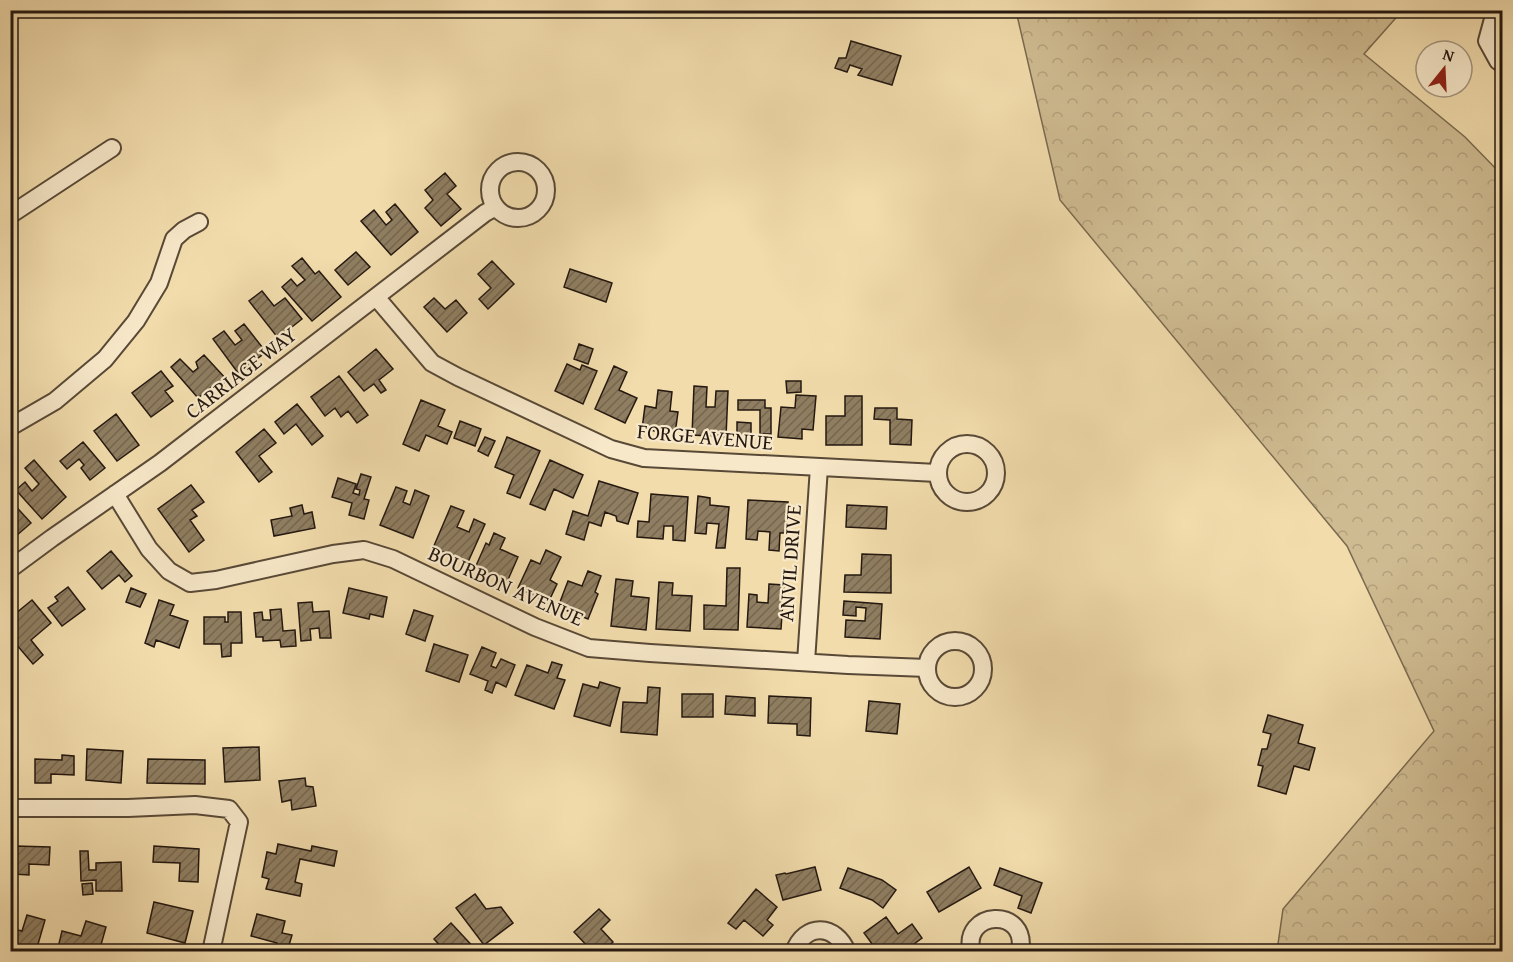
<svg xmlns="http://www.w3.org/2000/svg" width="1513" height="962" font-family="'Gentium Book Plus',serif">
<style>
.forest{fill:url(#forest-crowns);stroke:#7a6a50;stroke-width:1.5}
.building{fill:url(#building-hatch);stroke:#241810;stroke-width:1.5}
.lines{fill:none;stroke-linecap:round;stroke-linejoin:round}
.minor-casing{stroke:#584937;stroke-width:20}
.minor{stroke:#f7e8c9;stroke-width:16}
.labels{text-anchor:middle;stroke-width:4.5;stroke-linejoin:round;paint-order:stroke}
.street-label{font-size:21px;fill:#241810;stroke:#f7e8c9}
</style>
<defs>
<pattern id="forest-crowns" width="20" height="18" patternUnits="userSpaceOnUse" patternTransform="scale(1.5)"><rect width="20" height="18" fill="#cfbb91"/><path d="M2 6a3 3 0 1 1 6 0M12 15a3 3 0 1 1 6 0" fill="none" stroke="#b2a07c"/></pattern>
<pattern id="building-hatch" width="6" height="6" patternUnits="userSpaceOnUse" patternTransform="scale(1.5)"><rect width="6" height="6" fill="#8f7e61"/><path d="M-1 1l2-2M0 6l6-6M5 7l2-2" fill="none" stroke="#75664f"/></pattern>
</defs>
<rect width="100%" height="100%" fill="#f2dcac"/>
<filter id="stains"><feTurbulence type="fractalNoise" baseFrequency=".00333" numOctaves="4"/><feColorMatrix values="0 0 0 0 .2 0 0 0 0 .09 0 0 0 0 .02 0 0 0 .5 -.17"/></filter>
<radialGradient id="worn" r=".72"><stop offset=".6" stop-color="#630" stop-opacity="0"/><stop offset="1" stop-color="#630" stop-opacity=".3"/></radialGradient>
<path class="forest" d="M1016,11H1402L1364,54L1465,137L1502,175V951H1277L1283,909L1434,731L1347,546L1060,200Z"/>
<path class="building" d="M851,41L901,56L892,85L858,75L862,69L850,65L847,72L835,68L839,58H846Z
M445,173L456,186L447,194L461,209L441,226L425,208L433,200L425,190Z
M395,204L418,232L391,255L361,221L374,210L386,225L392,220L386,212Z
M356,252L370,267L348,285L335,270Z
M302,258L315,274L319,271L341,297L312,321L282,287L291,279L297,286L305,280L292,266Z
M492,261L514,284L488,309L479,299L491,288L478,274Z
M570,269L612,283L606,302L564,287Z
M262,291L274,306L285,298L302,319L278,338L249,301Z
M434,298L445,309L456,300L467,313L447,332L424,307Z
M244,324L266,352L238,373L213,339L224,331L235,345L242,340L235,331Z
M579,344L593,349L588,364L574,359Z
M376,349L393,369L379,380L386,390L381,393L374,384L364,391L348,372Z
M204,355L227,380L218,389L214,385L198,398L171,367L180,359L193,372L198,368L196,362Z
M567,364L580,370L582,365L597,371L583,404L555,391Z
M614,366L627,372L619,390L637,398L625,423L595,409Z
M161,371L173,386L165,391L173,401L151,417L132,393Z
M339,376L368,415L357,423L348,411L341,417L335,408L325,416L311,397Z
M786,381H801V392L787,393Z
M694,386L707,387L706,407H715L716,391H728L726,437L692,435Z
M658,390L672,392L670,411L678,412L675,434L642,429L645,406L656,408Z
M796,395L816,396L813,430L802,429V439L778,437L781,407L795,408Z
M845,396H862V445H826V416H845Z
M421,400L445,410L438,426L452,432L447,444L426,435L419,451L403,444Z
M738,400H765V408H771V434H760V410H738Z
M297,404L323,436L312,445L296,424L284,434L275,422Z
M875,408H897V419L912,420L911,445L890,444V420L874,419Z
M116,414L139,445L117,461L94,431Z
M460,421L481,429L475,446L454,438Z
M737,422L751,423V437H737Z
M264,429L276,443L259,456L272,472L259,482L236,452Z
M485,437L495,441L488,456L478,451Z
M507,437L540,451L520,498L507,493L514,475L495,467Z
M83,442L105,468L90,480L81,468L84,465L79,459L67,469L60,461Z
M34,460L66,497L42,519L16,490L25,482L32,491L39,484L25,468Z
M550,460L583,475L573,498L554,489L545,510L530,504Z
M361,474L371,477L364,499L369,500L364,519L349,515L352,503L332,497L338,478L356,484L353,493L359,495L360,490L356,489Z
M599,481L638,493L628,524L617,521L616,516L605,512L601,526L589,522L584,540L566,534L573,511L588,516Z
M191,485L204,502L192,510L197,516L190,520L204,540L189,552L158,509Z
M396,487L407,491L403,502L410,505L415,490L429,496L413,538L380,525Z
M651,494L688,497L685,541L673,540V526H664L663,539L637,537L638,521L649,522Z
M698,496L710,498V505L729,507L725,548H716L719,524L707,523L706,534L695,533Z
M10,500L31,523L10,541Z
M748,500L788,502L786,533H780L779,551L769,550L770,532L758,531L757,540L746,539Z
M302,505L304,514L312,512L315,528L274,536L271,520L292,516L290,508Z
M847,505L887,507L886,529L846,527Z
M451,506L464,511L457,527L469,532L474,519L485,524L468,562L433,548Z
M494,533L505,538L500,549L518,557L507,582L475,568L486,543L489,545Z
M546,550L561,557L550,580L557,584L548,603L518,588L531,560L540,564Z
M111,551L132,576L125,582L119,575L102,589L87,571Z
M862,554L891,555V593L844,592L845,575H861Z
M727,568H740L738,630L704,629V605L726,606Z
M588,571L601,576L595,592L598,594L588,619L558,607L568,581L582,586Z
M616,579L633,581L631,596L649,598L646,630L611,626Z
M659,582L673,583L672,595L692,596L690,631L656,629Z
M769,584L784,585L781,629L747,627L749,594L757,595V602L768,603Z
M68,587L85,609L62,626L48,608L58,601L55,597Z
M131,588L146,594L140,607L126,602Z
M349,588L387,597L383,617L370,614L369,619L343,613Z
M32,600L51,623L31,640L43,655L33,664L10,637V618Z
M159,600L174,605L170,615L188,621L179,648L156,640L154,647L145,643Z
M844,601L882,604L880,639L845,637L846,620L865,621L866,608L856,607V616L843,615Z
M312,602L313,612L329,611L331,638H320L319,628L310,629L311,640L301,641L298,603Z
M281,609L283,631L295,630L296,646L281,647L280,640L263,641V637H256L254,613L262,612L263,620H271L270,610Z
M414,610L433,616L425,641L406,634Z
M228,612H241L242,643H231V656L222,657L221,644H204V617H225V622H228Z
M434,644L468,655L459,682L426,671Z
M482,647L496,653L491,666L496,668L501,659L515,665L506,687L496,682L492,693L485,690L488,681L470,674Z
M552,662L562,665L557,678L565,680L554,709L515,695L527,665L548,673Z
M600,682L620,688L610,726L574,716L583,684L598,688Z
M648,687L660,688L657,735L621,732L623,702L647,703Z
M682,694H713V717H682Z
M726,696L755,698V716L725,714Z
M769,696L811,698L810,736L797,735V724L768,723Z
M869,701L900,704L897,734L866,731Z
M1268,715L1303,725L1298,743L1315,748L1309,770L1294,766L1286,794L1258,786L1263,766L1258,765L1262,749H1267L1271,734L1263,732Z
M259,747L260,780L225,782L223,748Z
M87,749L123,751L121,783L86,780Z
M10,750H15L16,781H10Z
M62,755L74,756V775L51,774V783H35V759L62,760Z
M148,759L205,760V784L147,783Z
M305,778L306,786L313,787L316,806L292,810L291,800L282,802L279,781Z
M278,844L311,851L312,846L337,851L334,866L300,859L295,882L302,884L300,896L266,889L269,879L262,877L267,852L276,854Z
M15,846L50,847L49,865L29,864V875L14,874Z
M154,846L199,849L198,882L179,881L180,863L153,862Z
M80,851H88L89,870H96V863L121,862L122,891H96V880L81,881Z
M815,867L821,890L783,900L776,875L785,873L786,874Z
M969,867L981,888L939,912L927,892Z
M848,868L882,880L896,890L883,908L872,900L840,888Z
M1000,868L1042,883L1031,913L1018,908L1022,896L994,885Z
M92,883L93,894L83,895L82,884Z
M756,889L777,907L767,920L773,925L763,936L744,920L736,929L728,923Z
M475,894L486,909L501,907L513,923L484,945L456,908Z
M154,902L193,911L185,943L147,933Z
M599,909L610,920L601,929L613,942L603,952H593L574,932Z
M257,914L285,921L282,933L292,935L287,952H275L277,943L251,936Z
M27,915L45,920L36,951L10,944L13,929L22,931Z
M886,917L898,934L912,924L922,938L903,952H878L864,933Z
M86,921L106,927L99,952H57L62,931L81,936Z
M451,923L478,952H446L434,939Z"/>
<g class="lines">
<defs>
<path id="minor" d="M1502,10L1493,19L1487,41L1498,61L1502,63
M490 190a28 28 0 1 1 56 0a28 28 0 1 1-56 0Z
M10,215L112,148
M376,297L432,363L458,377L611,449L644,458L937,473
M10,427L55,401L105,359L136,321L159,283L174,239L184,230L199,222
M938 473a29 29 0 1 1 58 0a29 29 0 1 1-58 0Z
M115,494L149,549L169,571L190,583L216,580L333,554L364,550L393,559L535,627L589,648L650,653L848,665L927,668
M10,569L52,538L160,463L485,213L496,207
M927 669a28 28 0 1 1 56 0a28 28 0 1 1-56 0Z
M806,662L819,467
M10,808H128L195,805L229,809L239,822L211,952
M794,952C805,922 836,924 847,952
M972,952C960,911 1029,905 1020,952"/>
</defs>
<use href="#minor" class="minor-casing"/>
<use href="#minor" class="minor"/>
</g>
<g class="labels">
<g class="street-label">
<text transform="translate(241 373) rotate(-38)" y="7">CARRIAGE WAY</text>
<text transform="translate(705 437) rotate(5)" y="7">FORGE AVENUE</text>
<text transform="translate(790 563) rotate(-86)" y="7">ANVIL DRIVE</text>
<text transform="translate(506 586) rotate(24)" y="7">BOURBON AVENUE</text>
</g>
</g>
<rect width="1513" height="962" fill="none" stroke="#f2dcac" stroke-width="36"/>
<rect x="12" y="12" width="1489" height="938" fill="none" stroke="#241810" stroke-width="3"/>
<rect x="18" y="18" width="1477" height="926" fill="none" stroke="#241810" stroke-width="1.5"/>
<g transform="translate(1444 69) rotate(18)"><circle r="28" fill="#f7e8c9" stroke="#a3957f" stroke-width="1.5"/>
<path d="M0-4.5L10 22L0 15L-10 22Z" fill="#8f2418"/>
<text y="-9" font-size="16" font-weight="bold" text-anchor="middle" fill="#241810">N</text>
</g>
<rect width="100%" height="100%" filter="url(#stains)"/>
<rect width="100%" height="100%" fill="url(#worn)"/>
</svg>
